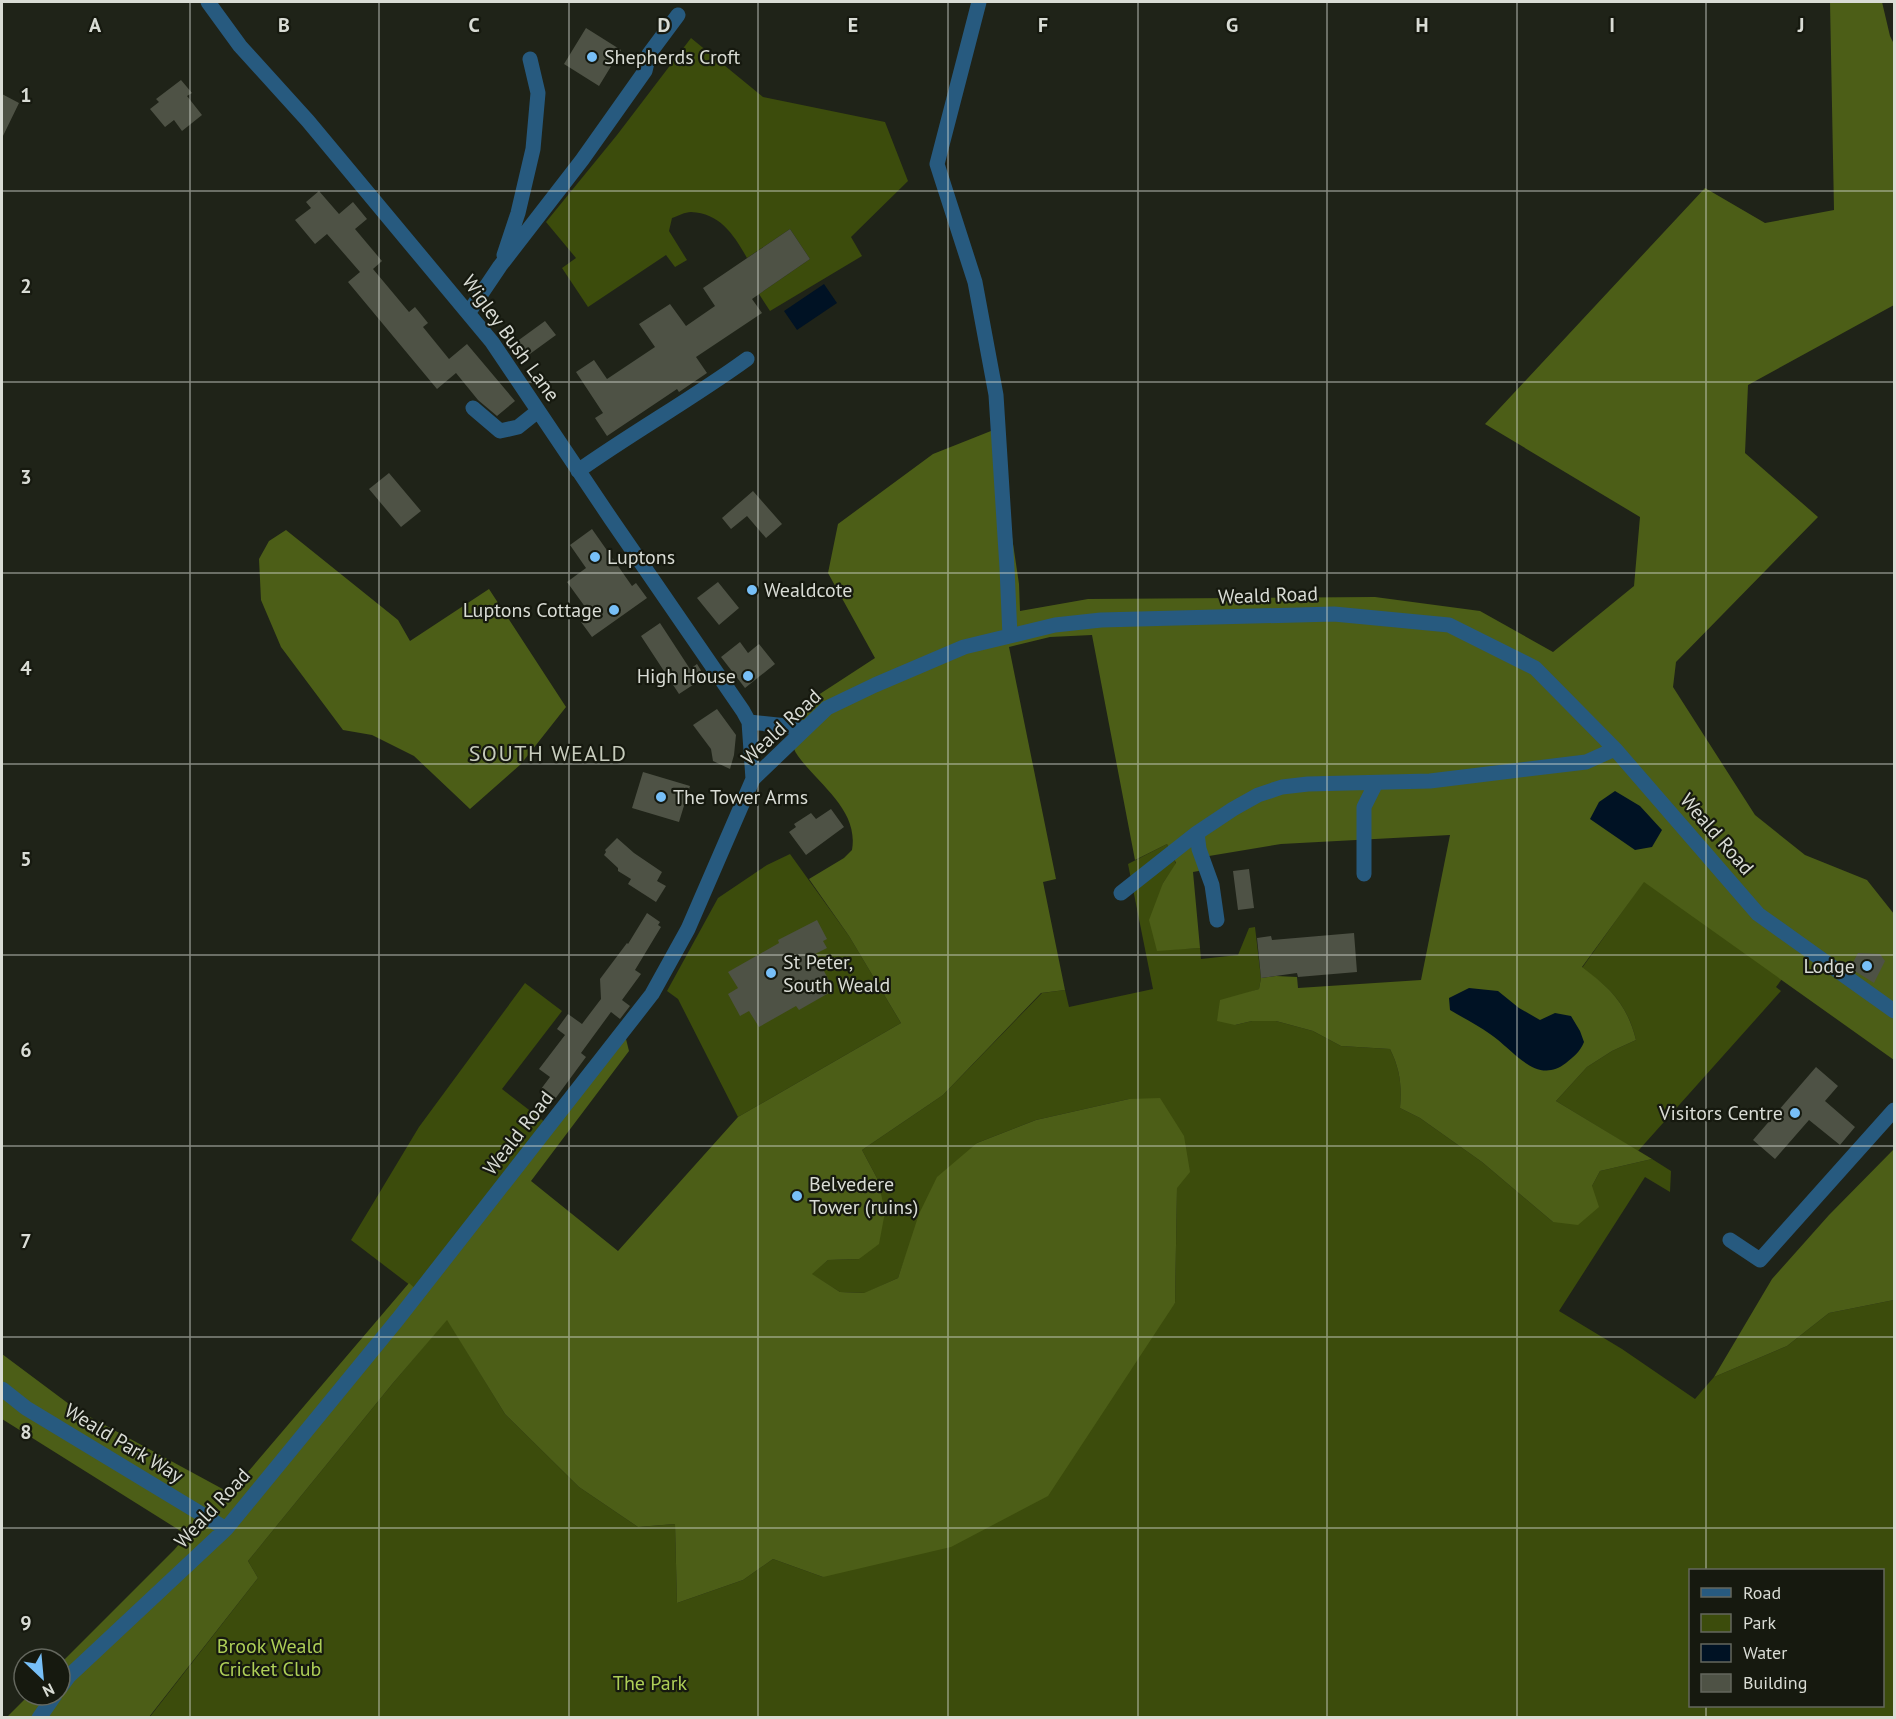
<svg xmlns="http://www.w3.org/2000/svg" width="1896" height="1719" font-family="'PT Sans',sans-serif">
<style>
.green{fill:#3c4c0c;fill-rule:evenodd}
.forest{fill:#4c5e17}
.water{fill:#001224}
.building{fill:#4e5245}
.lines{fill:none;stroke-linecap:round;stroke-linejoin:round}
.minor{stroke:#275a7f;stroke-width:15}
.grid{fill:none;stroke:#d9dcd5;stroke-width:1.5;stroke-opacity:0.55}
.poi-dot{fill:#77bff7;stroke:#16190f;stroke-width:2}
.labels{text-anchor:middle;stroke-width:4.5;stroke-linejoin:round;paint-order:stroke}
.poi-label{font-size:20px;fill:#d9dcd5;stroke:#16190f;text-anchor:start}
.street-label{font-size:20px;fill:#d9dcd5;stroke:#16190f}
.park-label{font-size:20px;fill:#aecf57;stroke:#16190f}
.quarter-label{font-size:22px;letter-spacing:1.5px;fill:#c7ccbd;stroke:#16190f}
.grid-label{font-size:20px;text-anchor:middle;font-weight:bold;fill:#d9dcd5;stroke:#16190f;stroke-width:4.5;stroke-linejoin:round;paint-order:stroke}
</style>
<rect width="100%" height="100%" fill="#1f2318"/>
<path class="green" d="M691,38L763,97L885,122L908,181L851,237L862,256L770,311L759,294L810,259L790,229L747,258C734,235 720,213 691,212C685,212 678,216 672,218L669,231L687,260L675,267L666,255L588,307L562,268L576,258L546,222L617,135Z
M1167,844L1176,864L1163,883L1157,950L1200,948L1201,959L1238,955L1249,928L1255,927L1261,978L1259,989L1241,995L1235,1025L1252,1021H1276L1313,1031L1341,1046L1390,1049C1400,1069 1402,1086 1400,1108L1420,1118L1482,1162L1553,1222L1592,1186L1600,1171L1652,1159L1671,1171L1670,1192L1645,1177L1559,1311L1622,1349L1695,1399L1714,1377L1787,1346L1829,1313L1894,1300V1717L149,1718L258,1578L248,1561L393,1383L447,1319L505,1414L579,1487L638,1527L675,1524L677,1603L743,1580L773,1559L823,1577L1175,1303L1177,1188L1129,1099L1036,1120L977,1143L909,1247L898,1278L865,1293L840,1292L811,1274L828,1260L859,1259L878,1180L862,1150L943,1095L1042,993L1065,990L1069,1007L1153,989L1128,864ZM1690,1570H1882V1706H1690Z
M790,854L849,936L901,1023L738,1117L678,999L667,991L718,898L767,865Z
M1644,881L1782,979L1776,987L1781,991L1638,1151L1556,1101L1587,1067L1612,1051L1636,1040C1627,1004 1611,989 1582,968Z
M525,983L562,1011L502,1089L550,1126L419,1292L351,1240L419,1127Z"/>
<path class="forest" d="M1830,2H1882L1890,36L1894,44V305L1748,385L1745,453L1818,517L1676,662L1673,687L1755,815L1805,855L1867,880L1894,914V1060L1644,882L1582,967C1611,989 1627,1004 1636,1040L1612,1051L1587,1067L1556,1101L1652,1159L1600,1171L1592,1186L1599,1207L1578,1225L1553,1222L1482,1162L1420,1118L1400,1108C1402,1086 1400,1069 1390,1049L1341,1046L1313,1031L1276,1021H1252L1235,1025L1217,1021L1220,1000L1259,989L1261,978L1276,976L1297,977L1298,988L1421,980L1450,835L1281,844L1209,856L1204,870L1193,872L1200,948L1157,951L1149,920L1163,883L1176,863L1167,844L1135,860L1092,635L1050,637L1009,647L1056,879L1043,882L1065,990L1041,993L943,1095L862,1150L878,1180L885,1212L879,1244L859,1259L828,1260L812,1274L840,1292L864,1293L898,1278L919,1214L937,1177L977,1143L1036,1120L1129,1099L1160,1098L1184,1136L1190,1172L1177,1188L1175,1303L1048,1496L951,1547L823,1577L773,1559L743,1580L677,1603L675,1524L638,1527L579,1487L505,1414L447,1320L393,1383L248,1561L258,1578L149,1717H7L29,1695H60V1664L174,1550L187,1535L2,1419V1354L77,1410L230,1493L409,1283L419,1292L624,1031L629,1051L531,1181L618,1251L738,1117L901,1023L849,936L809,879L844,858L852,850C859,810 819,785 798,756C791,747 789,728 786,716L875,658L828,573L838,524L933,454L996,429L1019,584L1020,611L1088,599L1375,597L1480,611L1553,652L1634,586L1640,517L1485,424L1705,188L1765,223L1834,210Z
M286,530L398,620L410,641L489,589L566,707L521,764L470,809L414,756L372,735L343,730L281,647L261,600L259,559L269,541Z
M1894,1149V1300L1829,1313L1787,1346L1714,1377L1772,1279L1829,1215Z"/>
<path class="water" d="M824,284L837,303L797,330L784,311Z
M1615,791L1640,806L1662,830L1652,847L1635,850L1590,819L1599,802Z
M1469,988L1498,991L1519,1008L1540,1020L1555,1013L1571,1016L1580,1031L1584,1042C1580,1052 1574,1056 1566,1063C1536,1086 1514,1050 1490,1034C1478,1025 1463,1018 1450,1010L1449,998Z"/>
<path class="building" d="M586,28L621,50L599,86L564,64Z
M181,80L192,93L187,96L202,115L182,131L174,120L165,127L150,109L159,102L156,99Z
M2,94L19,103L2,138Z
M319,191L339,214L353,202L367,219L355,229L382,261L373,269L409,312L415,307L428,323L423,327L449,359L467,344L515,401L497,416L478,400L456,373L437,389L348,282L360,272L327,234L315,244L295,220L311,208L306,202Z
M790,229L810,259L752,299L762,313L696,357L707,373L679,392L677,389L607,436L595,418L603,413L576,372L594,360L607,379L655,347L639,324L670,304L686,326L715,306L703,288Z
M545,321L556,335L523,359L512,345Z
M389,473L421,511L401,527L369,489Z
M753,491L782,524L766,538L747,516L731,529L722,518Z
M592,529L632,586L636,583L647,598L592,637L581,622L591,615L567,582L586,568L570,545Z
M718,582L739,608L719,625L697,598Z
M660,623L690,669L697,664L705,677L679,694L641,636Z
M740,642L748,653L759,644L775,664L745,688L721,657Z
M717,709L736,735L734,755L730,769L713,761L711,749L693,725Z
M643,772L690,786L679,822L632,808Z
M831,809L844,827L806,855L789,832L796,827L794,824L811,813L816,819Z
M617,838L634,853L662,872L657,881L666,886L656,902L628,884L631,879L618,871V868L604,855L606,852L605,850Z
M1249,869L1254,908L1238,910L1233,871Z
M647,913L660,922L658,925L661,927L635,970L641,974L622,1000L630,1006L620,1019L611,1012L581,1053L586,1057L555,1099L541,1089L550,1077L539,1069L565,1035L557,1029L568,1014L582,1024L601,999L600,979L627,943L628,944Z
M817,920L827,939L823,941L827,948L815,954L834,990L799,1010L796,1006L759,1027L749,1011L740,1016L728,994L738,988L728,972L779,943L778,940Z
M1354,933L1357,972L1298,977L1297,973L1261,978L1257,938L1271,936L1272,940Z
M1858,953L1880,954L1885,961L1874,983L1850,968Z
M1816,1067L1838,1086L1825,1101L1855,1127L1840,1145L1809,1120L1775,1159L1753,1140Z"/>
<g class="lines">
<path class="minor" d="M208,2L240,46L308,121L492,342L611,519L743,711L749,722L753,779
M979,2L937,164L975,282L996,395L1007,568L1010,636
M504,255L518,213L533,149L538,93L530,59
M469,312L500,266L582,160L645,71L649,54L678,15
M473,408L500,431L518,427L538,411
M578,471C633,432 692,399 747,359
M749,722L806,728
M1197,833L1199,849L1212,885L1217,920
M1364,874V807L1376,783
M1121,893L1197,833L1233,809L1258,795L1282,787L1308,784L1430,781L1586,762L1615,749
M1730,1240L1760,1260L1894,1110
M2,1389L26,1408L226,1529
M60,1688L69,1676L226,1529L398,1319L652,994L688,929L753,779L827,708L875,685L964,647L1055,625L1101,620L1334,614L1449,625L1535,668L1615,749L1758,914L1894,1011
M39,1718L55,1695"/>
</g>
<path class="grid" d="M190,2V1718M379,2V1718M569,2V1718M758,2V1718M948,2V1718M1138,2V1718M1327,2V1718M1517,2V1718M1706,2V1570M2,191H1894M2,382H1894M2,573H1894M2,764H1894M2,955H1894M2,1146H1894M2,1337H1894M2,1528H1894M1706,1706V1718"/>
<g class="poi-dot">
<circle cx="592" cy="57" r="6"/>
<circle cx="595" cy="557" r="6"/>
<circle cx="752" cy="590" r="6"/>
<circle cx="614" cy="610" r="6"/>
<circle cx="748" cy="676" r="6"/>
<circle cx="661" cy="797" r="6"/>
<circle cx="1867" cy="966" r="6"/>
<circle cx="771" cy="973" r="6"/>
<circle cx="1795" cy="1113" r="6"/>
<circle cx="797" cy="1196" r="6"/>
</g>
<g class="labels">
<g class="poi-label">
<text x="604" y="64">Shepherds Croft</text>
<text x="607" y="564">Luptons</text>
<text x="764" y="597">Wealdcote</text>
<text x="602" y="617" text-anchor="end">Luptons Cottage</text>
<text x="736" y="683" text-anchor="end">High House</text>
<text x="673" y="804">The Tower Arms</text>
<text x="783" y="969">St Peter,<tspan x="783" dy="23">South Weald</tspan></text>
<text x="1855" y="973" text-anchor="end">Lodge</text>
<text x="1783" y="1120" text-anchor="end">Visitors Centre</text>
<text x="809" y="1191">Belvedere<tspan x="809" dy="23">Tower (ruins)</tspan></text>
</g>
<g class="street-label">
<text transform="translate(511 338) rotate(54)" y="7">Wigley Bush Lane</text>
<text transform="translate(1268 595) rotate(-2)" y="7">Weald Road</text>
<text transform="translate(781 727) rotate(-43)" y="7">Weald Road</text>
<text transform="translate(1717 834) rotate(49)" y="7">Weald Road</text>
<text transform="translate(518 1133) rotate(-52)" y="7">Weald Road</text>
<text transform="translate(124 1443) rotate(31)" y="7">Weald Park Way</text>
<text transform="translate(212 1508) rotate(-47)" y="7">Weald Road</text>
</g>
<g class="park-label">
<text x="270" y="1653">Brook Weald<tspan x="270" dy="23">Cricket Club</tspan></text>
<text x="650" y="1690">The Park</text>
</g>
<g class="quarter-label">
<text x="548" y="761">SOUTH WEALD</text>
</g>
</g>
<g class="grid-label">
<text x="95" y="32">A</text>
<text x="284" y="32">B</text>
<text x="474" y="32">C</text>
<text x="664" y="32">D</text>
<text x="853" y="32">E</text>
<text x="1043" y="32">F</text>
<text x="1232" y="32">G</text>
<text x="1422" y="32">H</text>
<text x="1612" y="32">I</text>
<text x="1801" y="32">J</text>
<text x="26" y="102">1</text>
<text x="26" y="293">2</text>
<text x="26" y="484">3</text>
<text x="26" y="675">4</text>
<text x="26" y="866">5</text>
<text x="26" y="1057">6</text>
<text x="26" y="1248">7</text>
<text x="26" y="1439">8</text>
<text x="26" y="1630">9</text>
</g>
<rect width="1896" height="1719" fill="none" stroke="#d9dcd5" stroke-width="6"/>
<rect x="1689" y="1569" width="195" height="138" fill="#16190f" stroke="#64675e" stroke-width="1.5"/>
<rect x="1701" y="1588" width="30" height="9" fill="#275a7f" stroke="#64675e" stroke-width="1.5"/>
<text x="1743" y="1599" font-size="18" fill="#d9dcd5">Road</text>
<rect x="1701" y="1614" width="30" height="18" fill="#3c4c0c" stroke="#64675e" stroke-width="1.5"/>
<text x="1743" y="1629" font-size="18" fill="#d9dcd5">Park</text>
<rect x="1701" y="1644" width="30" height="18" fill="#001224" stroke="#64675e" stroke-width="1.5"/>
<text x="1743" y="1659" font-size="18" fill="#d9dcd5">Water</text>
<rect x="1701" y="1674" width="30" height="18" fill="#4e5245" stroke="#64675e" stroke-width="1.5"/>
<text x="1743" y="1689" font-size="18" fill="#d9dcd5">Building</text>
<g transform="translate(42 1677) rotate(154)"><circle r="28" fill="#16190f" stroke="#64675e" stroke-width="1.5"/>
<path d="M0-4.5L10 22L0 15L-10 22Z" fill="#77bff7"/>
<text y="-9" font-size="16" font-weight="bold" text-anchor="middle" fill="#d9dcd5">N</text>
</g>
</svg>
